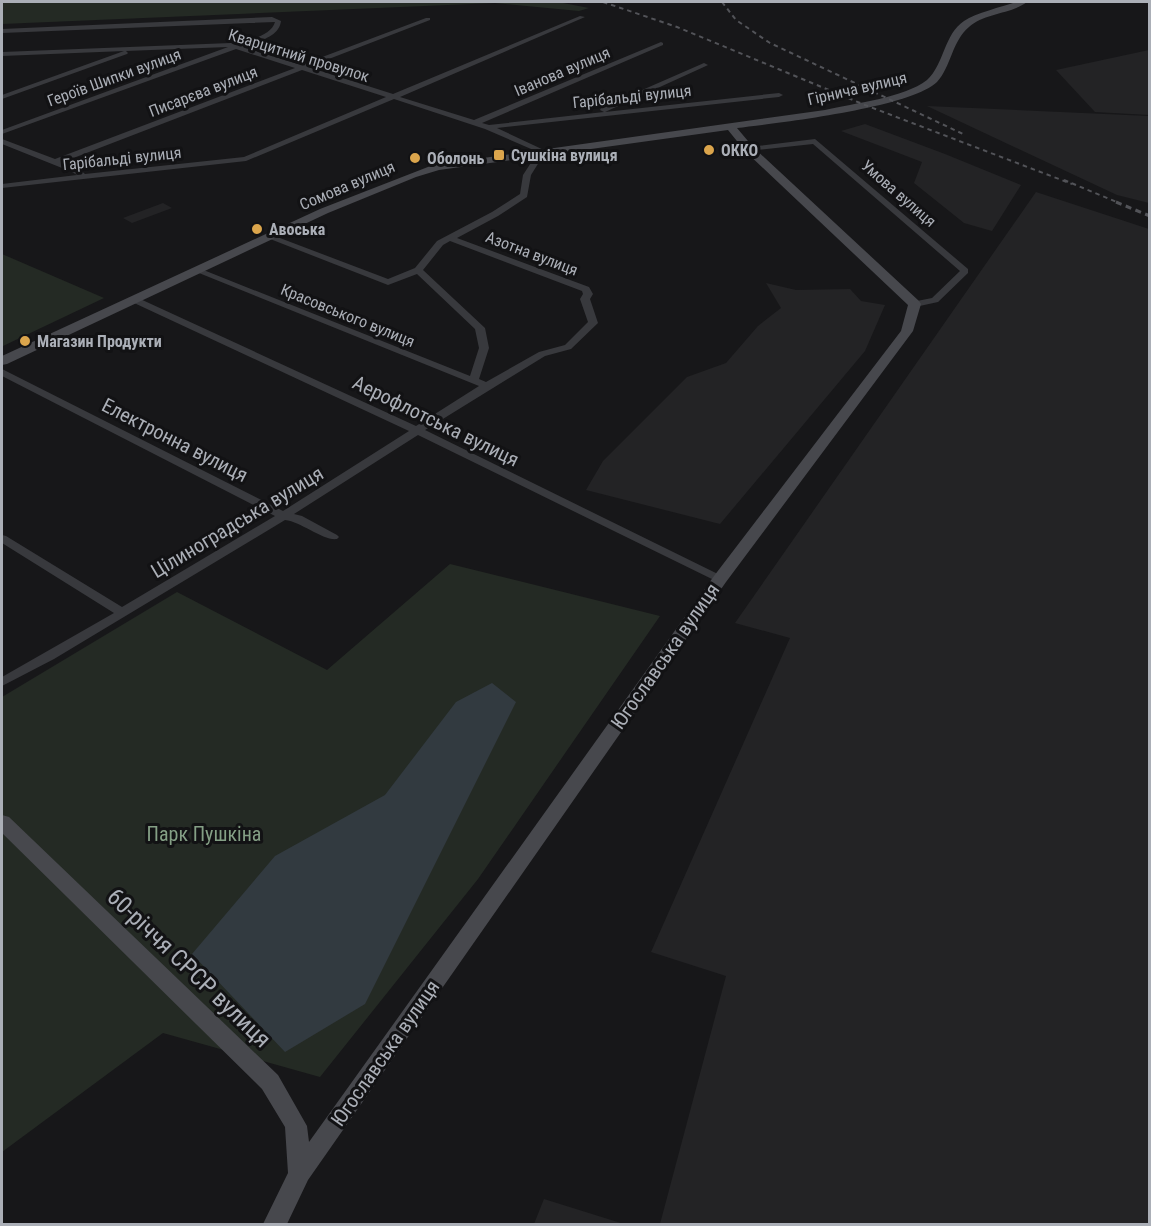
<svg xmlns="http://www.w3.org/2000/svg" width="1151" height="1226" font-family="'Roboto Condensed',sans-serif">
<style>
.built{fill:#232325}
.green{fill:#242a24}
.water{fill:#323a40}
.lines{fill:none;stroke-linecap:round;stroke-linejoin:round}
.street{fill:#38393d;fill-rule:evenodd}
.secondary{fill:#47484d;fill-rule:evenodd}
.rail-far1{stroke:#525358;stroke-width:2;stroke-dasharray:4.5 4;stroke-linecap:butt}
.rail{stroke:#525358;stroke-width:3;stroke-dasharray:6 4.5;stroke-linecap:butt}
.poi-dot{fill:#dba54c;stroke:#121214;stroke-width:2}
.labels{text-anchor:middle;stroke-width:6;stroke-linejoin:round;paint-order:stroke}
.far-street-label{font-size:16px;fill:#abafb7;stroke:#121214}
.far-poi-label{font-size:16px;font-weight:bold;fill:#abafb7;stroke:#121214;text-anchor:start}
.street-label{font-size:20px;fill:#abafb7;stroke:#121214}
.park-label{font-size:20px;fill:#849f85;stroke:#121214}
.near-street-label{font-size:24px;fill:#abafb7;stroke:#121214}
</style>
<rect width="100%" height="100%" fill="#171719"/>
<path class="built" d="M1149,50V115L1095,112L1056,70Z
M927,106L1149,116V203L1117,195Z
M865,124L945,154L1021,185L992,231L964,223L914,183L922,162L841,131Z
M1036,192L1149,229V1224H660L726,976L651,952L790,638L735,623Z
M163,203L172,208L132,223L123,218Z
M766,283L796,290L850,289L861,301L885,305L865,351L720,524L586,490L603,461L687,377L726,363L758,326L781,308Z
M544,1199L624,1224H534Z"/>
<path class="green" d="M2,2H558L589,8L579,11L495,3L2,24Z
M2,254L104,298L3,346Z
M450,564L660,616L478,879L320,1077L163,1033L2,1152V697L177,592L327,670Z"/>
<path class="water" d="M492,683L516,702L365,1004L285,1052L192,954L275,856L385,795L456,702Z"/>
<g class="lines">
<path class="street" d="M580,16L585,17L400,97L474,120L661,42L663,43V45L482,123L489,125L604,112L600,110L601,108L704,63L708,65L706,66L605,112L779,93L783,95L779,97L497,128L546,151L531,175L527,197L498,216L457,238L589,287L593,294L590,299L598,323L571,349L545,356L425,430L724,577L726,579L724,581H716L418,435L294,514L302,516L337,535L339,537L337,539C323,541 302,522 285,520L54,659L2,686V677L114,613L2,543V535L6,536L122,607L275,516L2,376V369L283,511L409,431L132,302V298H138L416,426L479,386L194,271L198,268L201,269L470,376L479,348L475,329L417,274L388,285L265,237L272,235L388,279L415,268L437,241L492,212L520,194L523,175L538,152L485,129L394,99L246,161L2,188V184L77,175L72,172L2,144V139L55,159L295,68L236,49L2,134V130L228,47L126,51L128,53L127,54L2,99V95L124,51L2,56V52L231,43L236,44C249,40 271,36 275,22L2,33V29L272,17L281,21C279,38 257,41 243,47L301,65L426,18H430V20L308,67L393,94ZM302,70L386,97L244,157L85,174L78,168L63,162ZM450,241L582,291L583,294L580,299L588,322L565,345L539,352L486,382L479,379L489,348L485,328L423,270L443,245Z
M815,139L968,269V273L938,302L915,307L910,304L912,302L932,298L960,271L813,144L749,151L745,149L749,147Z"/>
<path class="secondary" d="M1016,2H1027C1011,14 984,13 969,27C952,41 951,67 937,82C910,108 778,123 737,128L753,147L919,301L921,304L913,331L726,582L308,1180L287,1224H263L288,1173L285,1127L262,1089L2,833V815L9,817L278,1075L307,1126L309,1142L714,576L901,331L908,305L745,151L728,130L439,170L416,177L328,213L7,364L2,365V356L320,209L433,165L825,110C854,103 904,98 927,80C944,65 944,34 964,21C976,13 1001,7 1016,2Z"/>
<path class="rail-far1" d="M603,2L677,27L865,105L1072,184
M722,2L736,20L770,43L963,134
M1064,180L1119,203"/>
<path class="rail" d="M1116,202L1150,216"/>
</g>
<g class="poi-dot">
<circle cx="709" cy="150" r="6"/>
<rect x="493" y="149" width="12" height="12" rx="3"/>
<circle cx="415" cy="158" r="6"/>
<circle cx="257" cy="229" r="6"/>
<circle cx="25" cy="341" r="6"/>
</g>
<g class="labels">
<g class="far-street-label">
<text transform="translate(299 55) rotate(17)" y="6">Кварцитний провулок</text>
<text transform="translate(562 71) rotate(-23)" y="6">Іванова вулиця</text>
<text transform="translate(114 77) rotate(-20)" y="6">Героїв Шипки вулиця</text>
<text transform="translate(857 88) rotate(-13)" y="6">Гірнича вулиця</text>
<text transform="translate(203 91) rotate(-21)" y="6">Писарєва вулиця</text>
<text transform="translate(632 96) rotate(-6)" y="6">Гарібальді вулиця</text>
<text transform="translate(122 158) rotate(-6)" y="6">Гарібальді вулиця</text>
<text transform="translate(347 185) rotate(-23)" y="6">Сомова вулиця</text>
<text transform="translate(899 193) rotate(41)" y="6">Умова вулиця</text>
<text transform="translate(532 253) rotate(21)" y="6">Азотна вулиця</text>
<text transform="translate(348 315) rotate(22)" y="6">Красовського вулиця</text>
</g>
<g class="far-poi-label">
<text x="721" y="156">ОККО</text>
<text x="511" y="161">Сушкіна вулиця</text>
<text x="427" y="164">Оболонь</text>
<text x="269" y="235">Авоська</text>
<text x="37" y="347">Магазин Продукти</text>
</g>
<g class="street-label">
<text transform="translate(436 421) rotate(26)" y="7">Аерофлотська вулиця</text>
<text transform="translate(175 440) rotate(27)" y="7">Електронна вулиця</text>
<text transform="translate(237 522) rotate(-31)" y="7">Цілиноградська вулиця</text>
<text transform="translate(665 656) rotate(-55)" y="7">Югославська вулиця</text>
<text transform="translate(385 1053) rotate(-55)" y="7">Югославська вулиця</text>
</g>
<g class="park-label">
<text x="204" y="841">Парк Пушкіна</text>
</g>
<g class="near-street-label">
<text transform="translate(189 968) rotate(44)" y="8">60-річчя СРСР вулиця</text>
</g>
</g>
<rect width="1151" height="1226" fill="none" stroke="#abafb7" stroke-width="6"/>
</svg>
